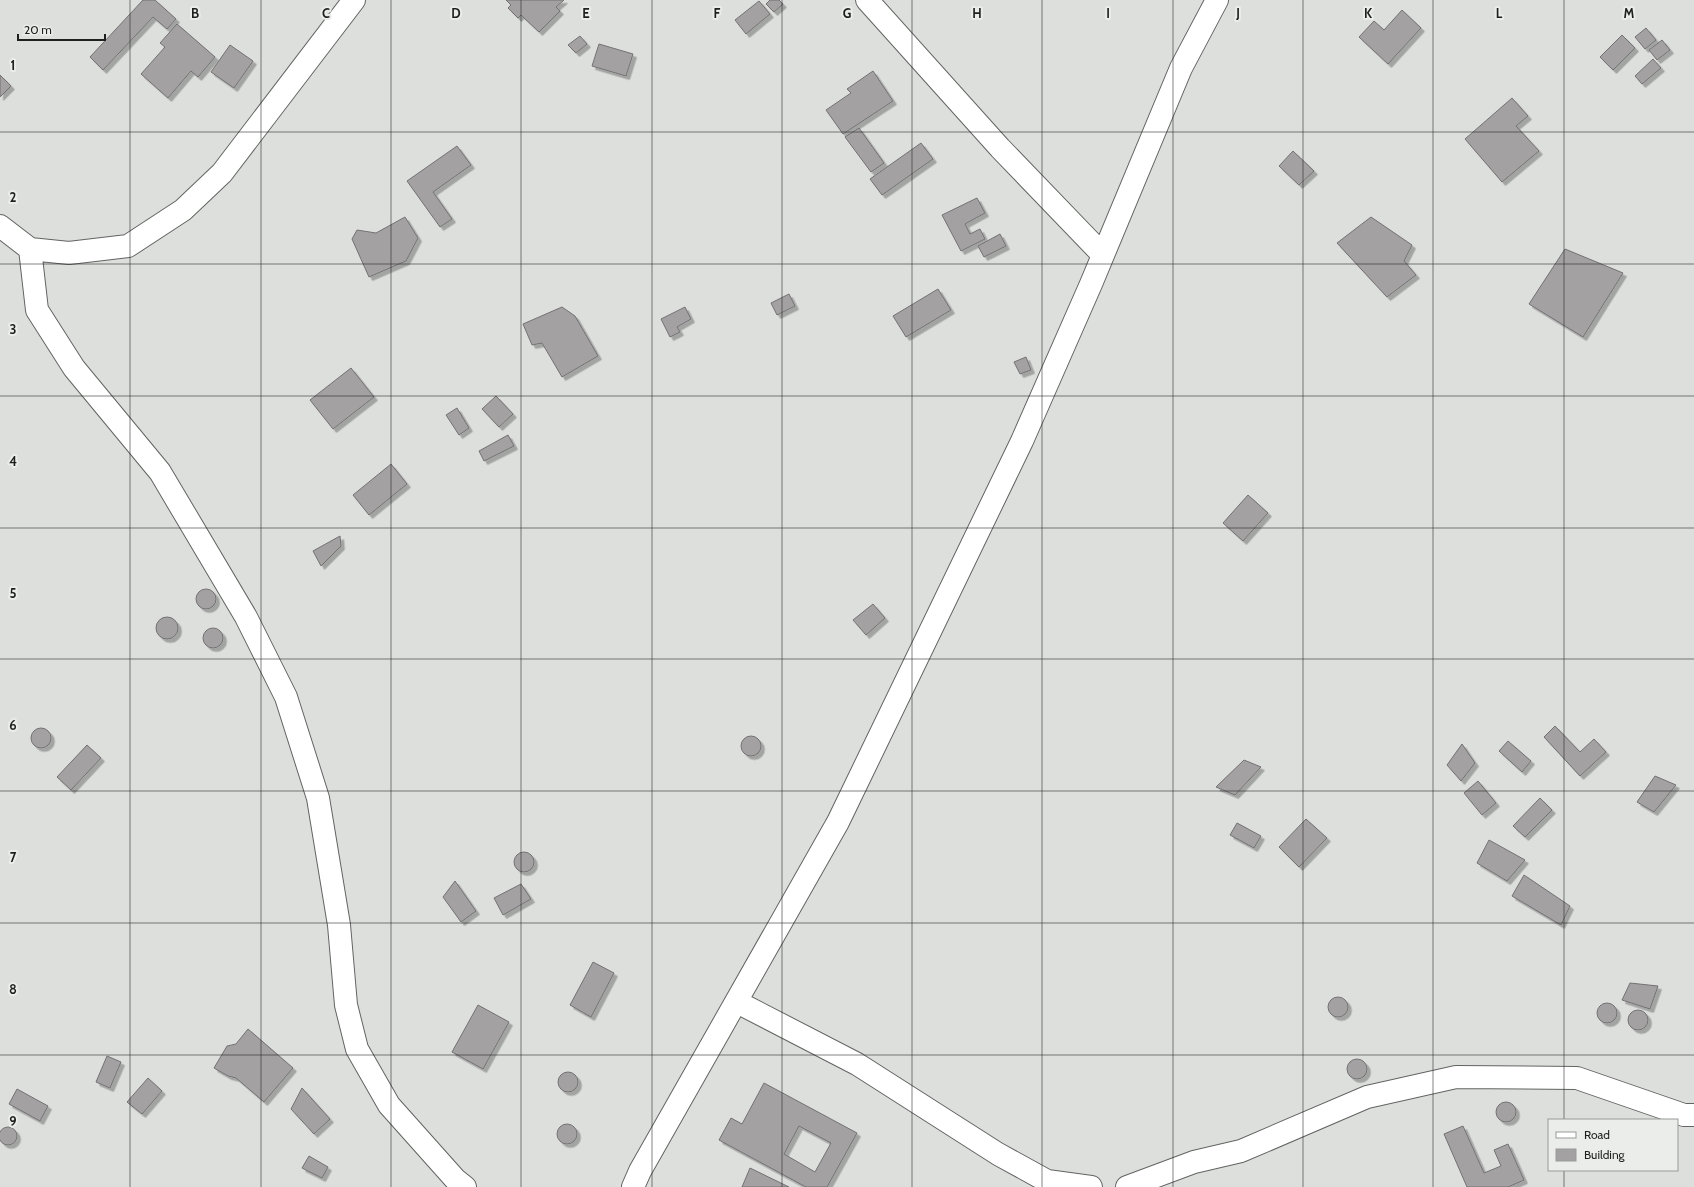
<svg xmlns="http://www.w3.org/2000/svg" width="1694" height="1187" font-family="Cabin,sans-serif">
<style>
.building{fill:#a4a1a3;stroke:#737173;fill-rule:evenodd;filter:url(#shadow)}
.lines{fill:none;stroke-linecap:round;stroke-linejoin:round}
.minor-casing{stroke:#626462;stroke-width:24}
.minor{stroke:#fff;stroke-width:22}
.grid{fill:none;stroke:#1e1f1e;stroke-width:1;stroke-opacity:0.55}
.grid-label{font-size:13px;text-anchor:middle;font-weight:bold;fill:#1e1f1e;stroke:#eaedea;stroke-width:4;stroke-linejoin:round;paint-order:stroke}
</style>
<defs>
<filter id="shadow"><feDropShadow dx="3.5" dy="3.5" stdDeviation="0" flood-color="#0004"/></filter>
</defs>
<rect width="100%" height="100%" fill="#dddfdd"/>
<path class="building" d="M143,0H155L176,19L167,29L153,17L103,70L90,57Z
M506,0H564L556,7L560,11L539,32L521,15L518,18L508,8L511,5Z
M770,0H779L783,4L774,12L766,4Z
M759,1L770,14L746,34L735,20Z
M1402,10L1421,28L1388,64L1359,37L1374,21L1384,30Z
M177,24L215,57L198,77L191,71L168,98L141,74L165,47L160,43Z
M1646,28L1656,40L1645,49L1635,37Z
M1622,35L1635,48L1613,70L1600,57Z
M580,36L587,44L576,53L568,45Z
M1662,40L1670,50L1657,60L1649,50Z
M599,44L633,54L626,76L592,66Z
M230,45L253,61L234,88L211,72Z
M1653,59L1661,68L1642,84L1635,76Z
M873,71L893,101L843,134L826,110L851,93L847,89Z
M0,75L11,86L0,97Z
M1512,98L1528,116L1516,126L1539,151L1502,182L1465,139Z
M859,128L884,163L871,172L845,137Z
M921,143L933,159L882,195L870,179Z
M457,146L471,165L433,192L452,219L440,227L407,181Z
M1293,151L1314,171L1299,185L1279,166Z
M977,198L985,213L965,224L970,234L980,229L985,239L961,251L942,215Z
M405,217L418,238L406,261L369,277L352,239L357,230L376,233Z
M1371,217L1412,245L1404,261L1416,275L1387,297L1337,243Z
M1000,234L1006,246L984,257L978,246Z
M1565,249L1623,273L1583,337L1529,304Z
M938,289L951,310L906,337L893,316Z
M789,294L795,306L777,315L771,303Z
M562,307L575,316L598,356L562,377L542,343L532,345L523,324Z
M685,307L691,319L677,327L680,332L670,337L661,319Z
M1026,357L1031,370L1020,374L1014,362Z
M351,368L374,397L333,429L310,400Z
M496,396L513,414L499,427L482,409Z
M457,408L469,428L459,435L446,415Z
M508,435L514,446L484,461L479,451Z
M391,464L407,484L369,515L353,495Z
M1248,495L1268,513L1243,541L1223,523Z
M340,536L341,546L321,566L313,551Z
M196 599a10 10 0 1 1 20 0a10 10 0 1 1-20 0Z
M873,604L885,618L866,635L853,620Z
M156 628a11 11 0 1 1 22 0a11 11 0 1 1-22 0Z
M203 638a10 10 0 1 1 20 0a10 10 0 1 1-20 0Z
M1555,726L1580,752L1594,739L1606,752L1580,776L1544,737Z
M31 738a10 10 0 1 1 20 0a10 10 0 1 1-20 0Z
M741 746a10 10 0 1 1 20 0a10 10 0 1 1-20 0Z
M1508,741L1531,761L1522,772L1499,751Z
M1462,744L1475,763L1461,781L1447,765Z
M87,745L101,758L71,790L57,777Z
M1244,760L1261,767L1235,795L1216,787Z
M1655,776L1676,785L1654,812L1637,802Z
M1478,781L1496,803L1482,815L1464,793Z
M1540,798L1552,810L1525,837L1513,826Z
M1306,819L1327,838L1299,867L1279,847Z
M1237,823L1261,836L1254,848L1230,835Z
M1489,840L1525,860L1507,881L1477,863Z
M514 862a10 10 0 1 1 20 0a10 10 0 1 1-20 0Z
M1524,875L1570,906L1561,925L1512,896Z
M455,881L476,911L461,922L443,897Z
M521,884L531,899L503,915L494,898Z
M593,962L614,973L591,1017L570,1005Z
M1630,983L1658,986L1650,1009L1622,1000Z
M1328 1007a10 10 0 1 1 20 0a10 10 0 1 1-20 0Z
M1597 1013a10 10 0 1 1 20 0a10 10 0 1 1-20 0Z
M478,1005L509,1022L483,1069L452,1052Z
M1628 1020a10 10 0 1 1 20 0a10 10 0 1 1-20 0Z
M248,1029L293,1068L264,1102L236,1078L228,1076L214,1068L227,1046L236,1044Z
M107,1056L121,1062L110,1088L96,1082Z
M1347 1069a10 10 0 1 1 20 0a10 10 0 1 1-20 0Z
M558 1082a10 10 0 1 1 20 0a10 10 0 1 1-20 0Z
M148,1078L162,1091L142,1114L127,1102Z
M764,1083L857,1133L827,1187H806L719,1140L731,1118L742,1124ZM799,1126L831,1143L815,1172L784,1154Z
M302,1088L330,1119L314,1134L291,1109Z
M17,1089L48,1106L40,1121L9,1104Z
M1496 1112a10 10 0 1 1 20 0a10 10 0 1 1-20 0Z
M557 1134a10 10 0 1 1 20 0a10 10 0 1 1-20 0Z
M1463,1126L1484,1173L1501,1166L1494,1150L1508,1144L1524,1180L1508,1187H1467L1444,1134Z
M-1 1136a9 9 0 1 1 18 0a9 9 0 1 1-18 0Z
M309,1156L328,1167L322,1178L302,1168Z
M750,1168L789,1187H742Z"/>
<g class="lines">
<defs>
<path id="minor" d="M867,0L1000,148L1103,255
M0,226L30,249L69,253L128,246L183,210L222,173L354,0
M30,249L37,310L74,368L160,472L246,617L286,697L318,798L339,925L346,1005L357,1049L389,1105L455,1179L465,1187
M737,1002L857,1064L998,1154L1047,1181L1091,1187
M633,1187L640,1171L838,822L1022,441L1091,284L1181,68L1217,0
M1127,1187L1194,1162L1241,1151L1367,1097L1456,1077L1577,1078L1684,1115H1694"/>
</defs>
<use href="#minor" class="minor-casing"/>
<use href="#minor" class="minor"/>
</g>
<path class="grid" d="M130,0V1187M261,0V1187M391,0V1187M521,0V1187M652,0V1187M782,0V1187M912,0V1187M1042,0V1187M1173,0V1187M1303,0V1187M1433,0V1187M1564,0V1120M0,132H1694M0,264H1694M0,396H1694M0,528H1694M0,659H1694M0,791H1694M0,923H1694M0,1055H1694M1564,1170V1187"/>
<g class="grid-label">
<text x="195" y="18">B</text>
<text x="326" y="18">C</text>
<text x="456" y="18">D</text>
<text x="586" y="18">E</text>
<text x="717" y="18">F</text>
<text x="847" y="18">G</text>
<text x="977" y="18">H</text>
<text x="1108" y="18">I</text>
<text x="1238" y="18">J</text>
<text x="1368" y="18">K</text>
<text x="1499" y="18">L</text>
<text x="1629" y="18">M</text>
<text x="13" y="70">1</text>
<text x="13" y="202">2</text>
<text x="13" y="334">3</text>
<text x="13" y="466">4</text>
<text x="13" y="598">5</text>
<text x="13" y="730">6</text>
<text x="13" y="862">7</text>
<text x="13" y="994">8</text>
<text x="13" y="1126">9</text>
</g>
<rect x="1548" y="1119" width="130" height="52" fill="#eaedea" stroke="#989b98"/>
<rect x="1556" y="1132" width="20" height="6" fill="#ffffff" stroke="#989b98"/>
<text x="1584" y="1139" font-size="12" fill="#1e1f1e">Road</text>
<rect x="1556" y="1149" width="20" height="12" fill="#a4a1a3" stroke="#989b98"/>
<text x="1584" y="1159" font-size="12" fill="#1e1f1e">Building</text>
<path d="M18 34v6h87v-6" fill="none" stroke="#1e1f1e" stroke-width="2"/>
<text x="24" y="34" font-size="12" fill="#1e1f1e" stroke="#eaedea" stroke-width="3" paint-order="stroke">20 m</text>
</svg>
